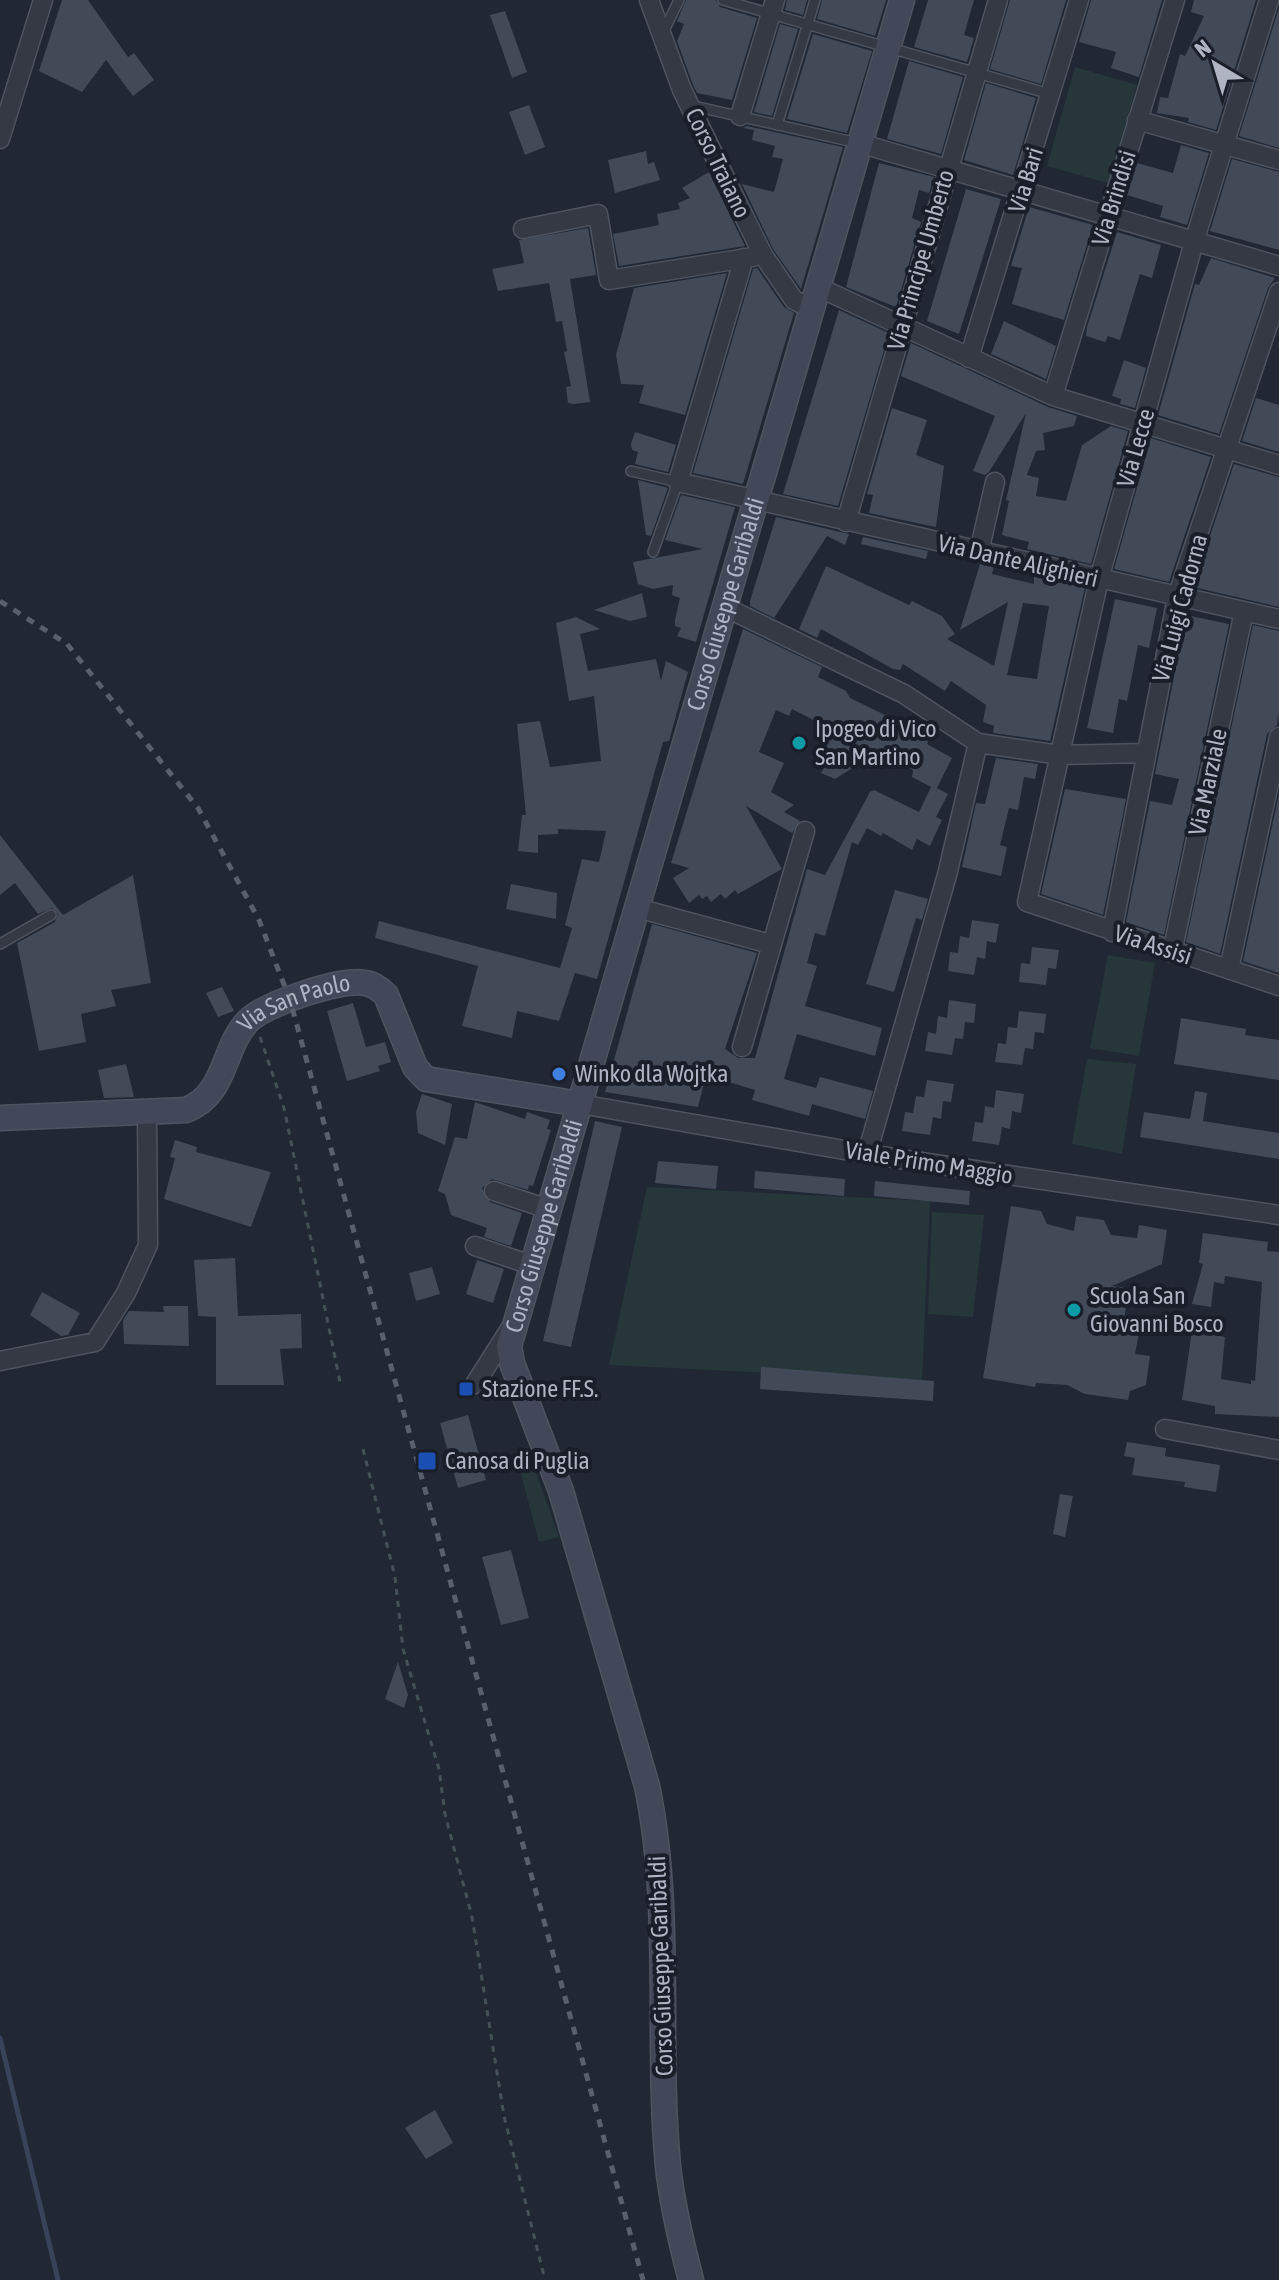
<svg xmlns="http://www.w3.org/2000/svg" width="1279" height="2280" font-family="'Asap Condensed',sans-serif">
<style>
.green{fill:#273739}
.lines{fill:none;stroke-linecap:round;stroke-linejoin:round}
.stream{stroke:#38435b;stroke-width:5}
.building{fill:#424a58;fill-rule:evenodd}
.lane-casing{stroke:#4e545f;stroke-width:12}
.street-casing{stroke:#4e545f;stroke-width:21}
.secondary-casing{stroke:#4e545f;stroke-width:27}
.path{stroke:#445256;stroke-width:3;stroke-dasharray:6 6;stroke-linecap:butt}
.lane{stroke:#343944;stroke-width:9}
.street{stroke:#343944;stroke-width:18}
.secondary{stroke:#424857;stroke-width:24}
.rail{stroke:#585f6d;stroke-width:5;stroke-dasharray:8 8;stroke-linecap:butt}
.culture-dot{fill:#0f9aa8;stroke:#1a1e29;stroke-width:3}
.shop-dot{fill:#3f7fe0;stroke:#1a1e29;stroke-width:3}
.transit-dot{fill:#1a4fb4;stroke:#1a1e29;stroke-width:3}
.labels{text-anchor:middle;stroke-width:8;stroke-linejoin:round;paint-order:stroke}
.street-label{font-size:24px;fill:#aeb4c1;stroke:#1a1e29}
.poi-label{font-size:24px;fill:#aeb4c1;stroke:#1a1e29;text-anchor:start}
</style>
<rect width="100%" height="100%" fill="#212733"/>
<path class="green" d="M1075,67L1137,85L1108,183L1047,166Z
M1108,955L1155,963L1139,1056L1090,1048Z
M1087,1059L1136,1064L1122,1154L1072,1144Z
M647,1187L930,1201L922,1380L609,1365Z
M932,1212L984,1215L973,1317L928,1314Z
M527,1447L559,1537L539,1542L515,1451Z"/>
<g class="lines">
<path class="stream" d="M0,2038L58,2280"/>
</g>
<path class="building" d="M62,0H88L128,57L134,53L154,80L133,96L106,60L82,92L39,71Z
M686,0H716L720,7L757,18L732,100L697,93L693,85L677,41L684,24L677,21Z
M787,0H807L803,15L785,10Z
M822,0H886L875,36L817,19Z
M928,0H974L964,35L974,38L967,62L914,47Z
M1010,0H1066L1041,84L990,69Z
M1091,0H1162L1139,77L1111,68L1116,52L1079,42Z
M1194,0H1256L1216,130L1188,122L1189,118L1157,113L1160,97L1168,98L1180,54L1185,56L1204,16L1191,12Z
M1279,8V148L1239,136Z
M505,11L527,72L512,78L490,15Z
M780,24L798,29L772,116L754,112Z
M813,34L872,51L847,133L787,119Z
M909,61L963,77L941,154L887,139Z
M986,83L1036,98L1013,175L964,160Z
M529,105L545,147L525,155L509,112Z
M747,126L843,147L801,289L773,249L742,184L774,192L783,159L772,157L775,146L752,140L754,130L743,128Z
M1181,145L1209,153L1187,225L1160,217L1163,206L1127,195L1137,163L1173,173Z
M646,151L648,164L654,162L660,180L615,193L608,160Z
M1232,159L1279,172V250L1210,231Z
M879,163L934,177L929,193L919,190L912,218L921,222L896,307L846,287Z
M709,172L745,246L619,266L613,234L659,225L657,214L680,209L678,203L690,198L682,188Z
M966,189L1001,199L959,334L927,321Z
M1029,207L1093,225L1064,320L1012,304L1022,268L1011,266Z
M588,228L596,275L570,279L590,402L574,404L568,403L566,387L571,386L564,352L567,351L562,321L556,322L549,283L498,291L492,269L524,263L519,240Z
M1117,232L1161,245L1152,278L1140,274L1120,340L1108,336L1105,342L1086,336L1087,327Z
M1211,258L1275,278L1268,288L1219,434L1158,415L1195,284L1199,285Z
M757,268L784,307L794,313L743,484L693,473L753,269Z
M727,273L685,415L639,403L644,385L621,384L616,355L634,288Z
M839,310L889,333L838,506L783,494Z
M1004,321L1056,346L1046,379L991,354Z
M911,343L1048,407L1077,416L1074,426L1043,433L1045,450L1036,451L1027,475L1039,478L1036,496L1066,501L1082,445L1111,426L1128,431L1091,564L1027,549L1029,542L1002,535L1009,501L1006,500L1026,413L989,472L985,475L973,471L995,416L901,376Z
M1124,360L1146,368L1135,408L1120,404L1121,399L1112,396Z
M1256,398L1279,405V452L1242,441Z
M892,408L927,420L916,455L944,466L936,527L869,513L873,495L867,494Z
M635,432L676,445L668,472L635,464L638,452L632,450L631,444Z
M1151,438L1211,457L1169,582L1114,569Z
M1234,464L1279,477V607L1193,587Z
M638,480L668,488L651,536L646,535Z
M681,495L735,507L696,642L677,636L681,628L675,626V620L680,598L672,595L673,585L653,589L638,584L633,562L703,549L665,540Z
M776,517L849,534L845,545L827,536L774,618L750,606V601Z
M863,537L928,551L926,559L861,544Z
M980,564L994,566L992,574L1034,584V575L1085,587L1050,741L993,733L994,726L983,722L986,705L951,681L945,691L903,664L900,670L893,669L821,629L817,638L799,629L826,566L909,605L912,601L942,616L955,634L947,639L994,666L1008,602L960,630ZM1023,603L1049,606L1037,679L1007,675Z
M642,593L647,617L630,621L594,610Z
M1115,599L1157,608L1149,648L1138,645L1127,701L1119,699L1113,733L1087,728Z
M1186,615L1229,624L1164,935L1126,922L1150,801L1172,805L1179,779L1155,774Z
M576,617L600,629L580,634L588,671L656,659L661,681L666,661L688,672L669,741L663,742L597,979L575,973L559,1021L517,1011L512,1038L462,1026L478,966L375,938L379,921L560,968L572,928L565,925L582,859L599,862L606,831L558,829V834L538,835V853L518,851L522,815H526L517,724L540,721L550,767L601,761L594,696L569,701L556,623Z
M1253,625L1279,631V715L1277,725L1267,734L1220,954L1186,942Z
M743,629L822,667L818,677L846,691L850,698L922,733L920,737L928,741L927,744L952,758L937,788L948,794L936,817L942,820L930,846L917,839L912,850L883,833L881,836L867,828L858,845L852,842L825,936L815,933L807,963L817,966L805,1006L882,1028L875,1056L797,1034L784,1079L816,1088L820,1077L873,1091L865,1119L812,1104L809,1116L752,1100L755,1090L706,1075L698,1107L605,1092L652,924L757,953L725,1049L738,1058H755L807,869L825,875L870,792L874,790L919,812L931,787L912,777L913,770L862,744L851,769L835,779L821,773L824,768L817,766L822,755L818,754L831,729L792,709L789,716L776,710L759,752L784,763L771,792L794,805L784,812L800,821L792,833L746,806L782,869L738,894L735,890L725,899L721,894L711,902L707,896L702,899L699,895L689,903L673,878L689,868L671,863Z
M996,758L1038,764L1035,779L1024,777L1018,810L1009,808L1000,845L1007,847L1001,876L962,867L976,803L985,804Z
M1065,789L1126,799L1103,915L1041,894Z
M1279,794V973L1243,961Z
M0,835L63,915L133,875L151,983L111,990L116,1006L81,1014L86,1042L39,1051L17,943L55,922L58,914L52,908L38,914L15,883L0,895Z
M511,884L557,893L556,919L506,909Z
M895,890L928,899L922,920L916,918L894,992L866,984Z
M972,920L999,924L996,943L987,941L985,959L977,957L974,975L948,971L950,952L958,953L960,936L969,938Z
M1032,947L1059,950L1056,969L1048,968L1046,985L1019,982L1021,963L1030,964Z
M222,987L234,1011L218,1017L206,993Z
M949,1000L976,1004L974,1023L965,1022L963,1039L955,1038L952,1055L925,1051L928,1032L936,1034L938,1016L947,1018Z
M353,1003L366,1047L385,1042L391,1062L378,1066L380,1071L347,1081L327,1011Z
M1019,1011L1046,1014L1044,1033L1035,1032L1033,1049L1025,1048L1022,1065L995,1062L998,1043L1006,1044L1008,1027L1017,1028Z
M1181,1018L1246,1029L1245,1035L1279,1040V1080L1174,1064Z
M126,1064L134,1097L104,1098L98,1070Z
M927,1080L954,1084L951,1102L943,1101L941,1119L933,1117L930,1135L902,1131L905,1112L913,1113L916,1096L924,1097Z
M996,1090L1024,1094L1021,1113L1012,1111L1010,1129L1002,1127L999,1145L972,1141L975,1122L983,1123L985,1106L994,1108Z
M1195,1091L1207,1093L1203,1121L1279,1133V1159L1140,1137L1144,1112L1190,1119Z
M422,1094L452,1104L445,1145L418,1133L416,1112Z
M475,1102L525,1119L527,1112L550,1120L547,1129L551,1130L533,1186L529,1185L528,1190L492,1179L482,1188L490,1202L522,1213L511,1246L484,1237L487,1228L451,1215L445,1194L438,1191L455,1137L467,1139Z
M595,1121L622,1127L571,1347L543,1341Z
M175,1140L197,1147L196,1152L271,1172L251,1227L164,1199L175,1158L170,1157Z
M658,1161L718,1166L716,1189L655,1183Z
M755,1171L845,1179L844,1196L754,1188Z
M875,1181L970,1191L969,1205L874,1196Z
M1011,1206L1041,1211L1047,1224L1074,1231L1076,1216L1104,1220L1111,1235L1137,1238L1139,1225L1167,1230L1162,1264L1112,1286L1129,1288L1124,1320L1141,1323L1135,1354L1150,1356L1146,1385L1130,1391L1128,1400L1085,1394L1067,1385L1036,1383L1035,1387L983,1378Z
M1203,1233L1268,1242L1267,1251L1279,1252V1417L1215,1414V1406L1182,1400L1192,1331L1225,1337L1221,1379L1251,1384V1380L1255,1381L1262,1282L1225,1276L1224,1284L1214,1282L1211,1307L1192,1304L1203,1264L1199,1263Z
M235,1258L238,1316L301,1314L302,1348L280,1349L284,1385H216V1317L198,1316L194,1260Z
M477,1260L504,1269L493,1303L466,1294Z
M432,1267L440,1294L416,1301L409,1273Z
M42,1292L80,1313L68,1335L61,1336L30,1315Z
M163,1306H188L189,1346L124,1344L123,1320L129,1311L164,1312Z
M761,1367L934,1381L933,1401L760,1389Z
M468,1415L486,1480L458,1488L440,1423Z
M1127,1442L1166,1448L1165,1456L1220,1465L1216,1492L1184,1487L1185,1482L1132,1475L1135,1458L1124,1456Z
M1060,1494L1073,1496L1065,1537L1053,1534Z
M511,1550L529,1618L501,1625L482,1557Z
M398,1662L408,1695L404,1708L385,1699Z
M435,2110L453,2143L426,2159L405,2128Z"/>
<g class="lines">
<defs>
<path id="lane" d="M723,0L1050,94
M663,33L679,0
M689,105L858,143
M777,125L815,0
M631,471L678,482L653,552
M0,944L51,915"/>
<path id="street" d="M649,0L682,90L763,255L794,300L812,309
M1269,0L1194,242L1099,579L1027,902L1279,986
M740,116L775,0
M1137,120L1279,160
M0,139L43,0
M859,143L1279,266
M523,229L598,214L609,280L753,257
M744,258L678,482L1279,619
M818,287L1053,396L1279,465
M969,358L1079,0
M1053,396L1175,0
M846,522L998,0
M979,552L995,482
M725,607L904,694L978,743L1060,755L1145,753
M637,908L770,944
M1112,932L1177,597L1279,292
M1172,953L1244,611
M1229,969L1279,737
M742,1047L805,831
M580,1104L867,1154L1279,1215
M867,1154L947,875L978,743
M494,1191L548,1209
M475,1246L531,1265
M0,1361L95,1342L126,1293L148,1245L147,1113
M475,1384L510,1329
M1165,1429L1279,1450"/>
<g id="secondary">
<path id="s1" d="M0,1118L186,1110C227,1094 222,1048 248,1021C265,1004 341,978 365,983C374,984 380,989 386,995L415,1067L426,1079L580,1104"/>
<path id="s2" d="M691,2280C681,2242 672,2204 668,2166C656,2039 673,1911 647,1786L561,1491L512,1363L509,1346L902,0"/>
</g>
</defs>
<use href="#lane" class="lane-casing"/>
<use href="#street" class="street-casing"/>
<use href="#secondary" class="secondary-casing"/>
<path class="path" d="M260,1037L284,1108L340,1382
M363,1449L395,1577L403,1649L439,1769L445,1814L472,1917L504,2116L545,2280"/>
<use href="#lane" class="lane"/>
<use href="#street" class="street"/>
<use href="#secondary" class="secondary"/>
<path class="rail" d="M0,601L67,644L198,808L259,920L290,1000L643,2280"/>
</g>
<g class="culture-dot">
<circle cx="799" cy="743" r="8"/>
<circle cx="1074" cy="1310" r="8"/>
</g>
<circle class="shop-dot" cx="559" cy="1074" r="8"/>
<g class="transit-dot">
<rect x="458" y="1381" width="16" height="16" rx="4"/>
<rect x="417" y="1451" width="20" height="20" rx="4"/>
</g>
<g class="labels">
<g class="street-label">
<text transform="translate(718 163) rotate(64)" y="8">Corso Traiano</text>
<text transform="translate(1026 180) rotate(-73)" y="8">Via Bari</text>
<text transform="translate(1114 198) rotate(-73)" y="8">Via Brindisi</text>
<text transform="translate(921 260) rotate(-74)" y="8">Via Principe Umberto</text>
<text transform="translate(1136 448) rotate(-74)" y="8">Via Lecce</text>
<text transform="translate(1018 561) rotate(13)" y="8">Via Dante Alighieri</text>
<text dy="8" stroke="none"><textPath href="#s2" startOffset="1732">Corso Giuseppe Garibaldi</textPath></text>
<text transform="translate(1180 608) rotate(-75)" y="8">Via Luigi Cadorna</text>
<text transform="translate(1208 782) rotate(-78)" y="8">Via Marziale</text>
<text transform="translate(1153 945) rotate(18)" y="8">Via Assisi</text>
<text dy="8" stroke="none"><textPath href="#s1" startOffset="348">Via San Paolo</textPath></text>
<text transform="translate(929 1163) rotate(9)" y="8">Viale Primo Maggio</text>
<text dy="8" stroke="none"><textPath href="#s2" startOffset="1084">Corso Giuseppe Garibaldi</textPath></text>
<text transform="translate(661 1966) rotate(-92)" y="8">Corso Giuseppe Garibaldi</text>
</g>
<g class="poi-label">
<text x="815" y="737">Ipogeo di Vico<tspan x="815" dy="28">San Martino</tspan></text>
<text x="575" y="1082">Winko dla Wojtka</text>
<text x="1090" y="1304">Scuola San<tspan x="1090" dy="28">Giovanni Bosco</tspan></text>
<text x="482" y="1397">Stazione FF.S.</text>
<text x="445" y="1469">Canosa di Puglia</text>
</g>
</g>
<g transform="translate(1215 64) rotate(322)" stroke="#1a1e29" stroke-width="6" paint-order="stroke">
<path d="M0-6L14 30L0 20L-14 30Z" fill="#aeb4c1"/>
<text y="-12" font-size="22" font-weight="bold" text-anchor="middle" fill="#aeb4c1">N</text>
</g>
</svg>
